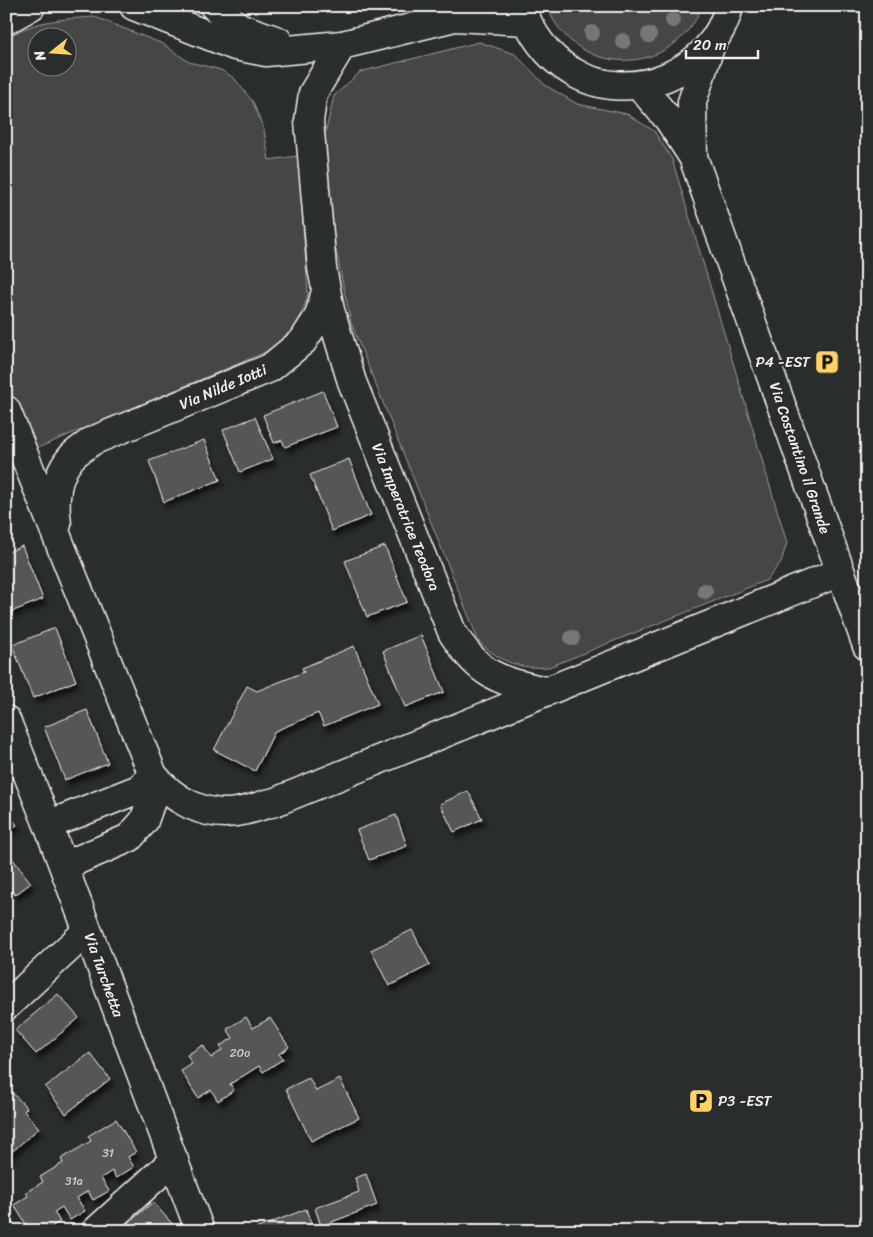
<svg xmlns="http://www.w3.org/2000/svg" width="873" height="1237" font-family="Sriracha,sans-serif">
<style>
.green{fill:#444645;stroke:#9c9c96;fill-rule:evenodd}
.building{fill:#555756;stroke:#f4f1e8;filter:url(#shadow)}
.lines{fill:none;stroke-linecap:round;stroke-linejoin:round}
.minor-casing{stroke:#f4f1e8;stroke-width:31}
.major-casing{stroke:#f4f1e8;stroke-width:31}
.minor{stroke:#2a2d2e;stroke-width:28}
.major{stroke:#2a2d2e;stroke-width:28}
.tree{fill:#777875}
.labels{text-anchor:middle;stroke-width:4.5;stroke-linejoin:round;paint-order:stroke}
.number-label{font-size:12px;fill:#cccac4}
.poi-label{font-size:15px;fill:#f4f1e8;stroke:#2a2d2e;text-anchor:end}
.street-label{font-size:15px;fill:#f4f1e8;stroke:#2a2d2e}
</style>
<defs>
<filter id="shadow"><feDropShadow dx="3" dy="5.5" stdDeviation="2.5" flood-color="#0009"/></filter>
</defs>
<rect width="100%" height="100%" fill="#2a2d2e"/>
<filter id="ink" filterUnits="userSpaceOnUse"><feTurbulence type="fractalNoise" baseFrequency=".02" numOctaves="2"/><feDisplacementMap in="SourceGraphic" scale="10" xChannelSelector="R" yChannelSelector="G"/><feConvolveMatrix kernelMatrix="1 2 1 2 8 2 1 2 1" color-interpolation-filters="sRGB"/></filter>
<g filter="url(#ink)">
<path class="green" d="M547,6H702C675,78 574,79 547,6Z
M95,17L163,44L189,62L221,70L234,78L253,102L264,130L269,160L298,156L308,294C301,320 294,332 273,349L35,449L6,379V39C32,20 64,19 95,17ZM38,38H68V68H38Z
M479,42L515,54L545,85L577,104L627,114L654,131L672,159L787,543L781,562L767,580L549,667C518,669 503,663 479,642L351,323L335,246L325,134L334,96L360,72Z"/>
<path class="building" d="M323,391L337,427L285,447L282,440L274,443L263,415Z
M255,417L273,459L240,472L223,430Z
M204,440L220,480L164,502L149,461Z
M349,459L371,515L332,531L310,475Z
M22,546L43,599L6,614V553Z
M385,546L407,602L367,617L345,561Z
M55,628L76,681L33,698L12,645Z
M421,635L444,692L405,707L383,651Z
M354,646L378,704L324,726L318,713L275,731L255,771L214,750L247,686L257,691L304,672L302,668Z
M87,710L108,763L65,780L44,727Z
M468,791L482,819L454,832L440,804Z
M6,811L17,825L6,833Z
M396,815L407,846L369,860L357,830Z
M6,850L31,883L15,895L6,882Z
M412,930L430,965L389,986L371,950Z
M58,994L79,1018L36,1054L15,1030Z
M246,1017L253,1028L270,1018L289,1047L279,1054L283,1059L263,1072L259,1066L230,1084L234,1090L218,1101L211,1090L198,1098L181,1071L192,1064L187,1055L203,1045L211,1058L222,1050L220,1046L233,1038L227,1029Z
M90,1053L110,1079L66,1114L45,1087Z
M309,1078L316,1091L340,1079L359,1118L311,1141L286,1089Z
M8,1088L27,1108L24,1111L39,1128L6,1157V1090Z
M116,1119L136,1152L128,1157L134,1167L116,1178L112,1171L101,1178L109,1191L93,1200L88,1191L77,1198L85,1211L70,1220L62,1207L54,1212L60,1222L52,1226L55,1231H30L14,1205L28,1196L26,1192L43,1182L40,1177L63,1163L61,1159L91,1141L88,1136Z
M366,1174L377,1205L321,1226L315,1208L359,1192L355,1178Z
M153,1202L175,1227L170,1231H119Z
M306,1209L314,1231H256L255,1229Z"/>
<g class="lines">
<defs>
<path id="minor" d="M342,45L313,93L309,121L322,268L330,310L352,382L452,632C479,675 496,680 545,691
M639,85L669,120L693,157L867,646
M693,157L692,102L711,44
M6,410L153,775C173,800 204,817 237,812C250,810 262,805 275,802L840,572
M57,524C54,502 55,477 70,459C75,452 85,447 92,441L270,368L303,341L319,316L326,291
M6,720L48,825L200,1231
M48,825L139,789L153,775
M64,866L129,838L144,821L151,801L162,786
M6,1006L87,931
M96,1231L174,1160"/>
<path id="major" d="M134,6L235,46L266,52L342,45L455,17L526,21
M214,6L239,27L278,41
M521,6C530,32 547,57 571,71C629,107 714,73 729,6
M6,20L31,6"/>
</defs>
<use href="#minor" class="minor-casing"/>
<use href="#major" class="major-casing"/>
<use href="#minor" class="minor"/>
<use href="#major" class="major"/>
</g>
<g class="tree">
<circle cx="673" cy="20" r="8"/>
<circle cx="592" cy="33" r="8"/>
<circle cx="649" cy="35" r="8"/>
<circle cx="623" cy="41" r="8"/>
<circle cx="705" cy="591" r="8"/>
<circle cx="572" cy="638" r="8"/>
</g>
</g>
<defs>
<symbol id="parking-square" viewBox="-11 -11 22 22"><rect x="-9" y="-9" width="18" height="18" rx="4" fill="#ffd166" stroke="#2a2d2e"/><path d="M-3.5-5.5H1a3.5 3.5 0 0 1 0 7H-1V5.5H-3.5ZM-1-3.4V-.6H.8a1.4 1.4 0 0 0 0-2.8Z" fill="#111"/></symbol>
</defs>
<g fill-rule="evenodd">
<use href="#parking-square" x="813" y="348" width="28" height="28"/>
<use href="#parking-square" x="687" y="1087" width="28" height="28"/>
</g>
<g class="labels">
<g class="number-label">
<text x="240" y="1057">20o</text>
<text x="108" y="1157">31</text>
<text x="74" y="1185">31a</text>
</g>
<g class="poi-label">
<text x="810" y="367">P4 -EST</text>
<text x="718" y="1106" text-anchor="start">P3 -EST</text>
</g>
<g class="street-label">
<text transform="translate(223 387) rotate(-23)" y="5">Via Nilde Iotti</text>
<text transform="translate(800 458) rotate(71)" y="5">Via Costantino il Grande</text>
<text transform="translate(406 517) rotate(68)" y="5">Via Imperatrice Teodora</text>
<text transform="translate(104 975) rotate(70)" y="5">Via Turchetta</text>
</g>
</g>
<rect width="873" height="1237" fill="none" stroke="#2a2d2e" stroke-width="25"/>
<rect x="12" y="12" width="848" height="1212" fill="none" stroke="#f4f1e8" stroke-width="2" filter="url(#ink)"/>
<g transform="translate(52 52) rotate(253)"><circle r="24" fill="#2a2d2e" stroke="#7b7b78"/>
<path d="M0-4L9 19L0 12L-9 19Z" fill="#ffd166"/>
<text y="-8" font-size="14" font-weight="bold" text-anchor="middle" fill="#f4f1e8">N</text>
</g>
<path d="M686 50v8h72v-8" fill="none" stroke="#f4f1e8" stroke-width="2.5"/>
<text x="693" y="50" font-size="15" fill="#f4f1e8" stroke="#2a2d2e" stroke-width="4" paint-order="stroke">20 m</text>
</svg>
